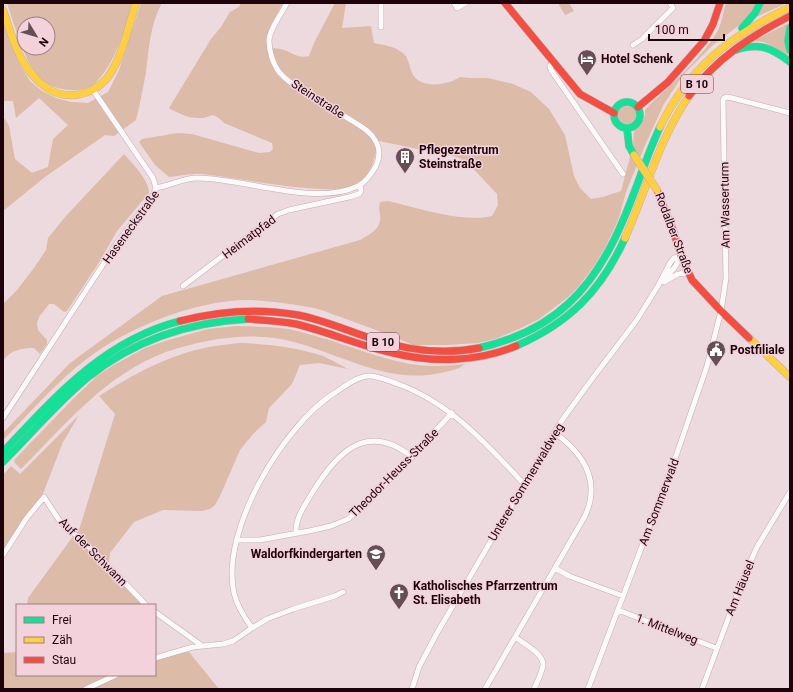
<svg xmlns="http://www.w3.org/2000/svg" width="793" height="692" font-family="Roboto,sans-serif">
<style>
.green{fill:#dcbba9;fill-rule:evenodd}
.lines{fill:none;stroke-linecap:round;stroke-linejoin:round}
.street-casing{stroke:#c3acb3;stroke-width:6}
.fast-casing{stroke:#c3acb3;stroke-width:8}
.slow-casing{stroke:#c3acb3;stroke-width:8}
.jam-casing{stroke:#c3acb3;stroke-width:8}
.street{stroke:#fcf9fa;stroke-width:5}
.fast{stroke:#16e098;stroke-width:7}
.slow{stroke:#ffcf43;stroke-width:7}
.jam{stroke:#f24e42;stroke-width:7}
.slow-bridge-casing{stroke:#c3acb3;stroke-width:8;stroke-linecap:butt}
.slow-bridge{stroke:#ffcf43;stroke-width:7}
.labels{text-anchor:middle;stroke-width:3;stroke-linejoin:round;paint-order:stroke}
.shield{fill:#f4d2db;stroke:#5e414a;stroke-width:1}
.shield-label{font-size:11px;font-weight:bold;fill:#1d030c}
.poi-label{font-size:12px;font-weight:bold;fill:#1d030c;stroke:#f4d2db;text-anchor:start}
.street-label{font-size:12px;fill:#1d030c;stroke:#f4d2db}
</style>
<rect width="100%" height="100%" fill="#ecdade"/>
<path class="green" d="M7,3H134C125,28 116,61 98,80C92,88 80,91 70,90C39,88 29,67 20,41C15,28 11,16 7,3ZM24,24H48V48H24Z
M141,3H162C150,24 149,49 146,72C143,88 140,104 136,120L114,136L105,135L45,177L3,211V120L5,119L9,126L15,159L32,173L48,167L53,139L68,125L39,98L16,118L13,101H3V21L20,65L30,81L42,91L56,98L71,102L88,103L108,92L119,70Z
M241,3H283L270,27L266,42L271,48C276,48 282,49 287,51C295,55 300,58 309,56L314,43L335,3H346L342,28L371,26L374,43C384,45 394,46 403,53C409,58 409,66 412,73C420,90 448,85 460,77L470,78H488L513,84L531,92L549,109L565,135L574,176L580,188L591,199L603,197L621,191L633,146L634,131L643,121L645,115V110C667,87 703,58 718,30C722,22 723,12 726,3H757L746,20L713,45L683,75L664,104L646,143L626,192L619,218L605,248L594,266L578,287L567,298L539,319L521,328L495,339L478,343L447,345H413C395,337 376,330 357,323C342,318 329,312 314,308C294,304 271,301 251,300C198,299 129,327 88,358C57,381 30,413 3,440V433L70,363L162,296L360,240C370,234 382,229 380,215C379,210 379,207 380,202L388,201C418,208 462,223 492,216L498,205L497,194L467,162L457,157L379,141C374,157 373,176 356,185C333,198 234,177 202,174C192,173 180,176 169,177L155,165L141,145L139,142L142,139L178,133L192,134L259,153L270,152L273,149L272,143L224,123C210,109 212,119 198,118C188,118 178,113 170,109L169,108L211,39L221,27L230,12L239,7Z
M558,3H569L574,11L565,15Z
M764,3H787L756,17Z
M789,23C785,35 783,45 790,56L764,42L753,41Z
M618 115a9 9 0 1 1 18 0a9 9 0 1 1-18 0Z
M124,154C133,164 149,180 149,193L117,231L98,264L67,311L64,312L54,304H49L39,317L37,323L38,330L47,340V344L40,354L34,348C22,348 10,350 3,361V304L17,290L34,268L46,250L48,238L65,217Z
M237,326C258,327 281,326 301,332C338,341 373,357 410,364C428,367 448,366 465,364C458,370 450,371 440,373C382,386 330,346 274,338C238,333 199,341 166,352C106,374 65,425 21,469L14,462L15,459L74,398L97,376L112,366L145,348L165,341L208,329Z
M240,343C268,344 296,347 323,356C332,360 340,365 348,369L319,363L300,365L292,384L269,408L266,422L253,434L240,450L220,496L215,505L210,509L202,511L163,510L134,522L110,553L108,570L144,605H27L28,598L71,539L79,530L115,414L99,396C134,374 168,355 209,347C219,345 230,344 240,343Z
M79,415L63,442L42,496L3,552V475L11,466L20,474Z
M17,652V675H155V654L189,652L219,689H3V653Z"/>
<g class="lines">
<defs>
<path id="street" d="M454,3L457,8L466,3
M381,27V3
M633,45L642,39L673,8L670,3
M553,62L550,66L551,70L623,174
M156,188C170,186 183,178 197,178C245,178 314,207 358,186C366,182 372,173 376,166C380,157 380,148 375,140C371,132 362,127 354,122C332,108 296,91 279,72C273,64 269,51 269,41C269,30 282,13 287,3
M663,281L675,267L681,256
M664,282L678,274L688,273
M183,286L278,214L289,210L349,197L359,194L361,191L360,185
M3,418L117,243L153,196L156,188L153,178L93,90
M296,533C295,518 305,505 312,493C336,454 366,420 412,457
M237,540H260L309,531L331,526L348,519L366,504L452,413
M3,555L26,519L44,497L59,520L100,557L146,605
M555,568L569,576L623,596
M618,610L716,648
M155,612L201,645
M252,628C244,617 237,606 234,593C220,530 284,424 336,392C345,386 358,376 369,376C378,376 389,381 398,384C450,403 487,444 524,484
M515,637C523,643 544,654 543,665C542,673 537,682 534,689
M155,658L193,647L223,644L233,641L252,628L267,619L293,609L335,596L343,592
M86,689L116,675
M412,689L419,667L437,633L560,423L589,383L636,321L658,286L670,263L674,258L681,256
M485,689L585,516C601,481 584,454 555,433
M588,689L676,456L707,366L721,311L726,278L723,100L724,98L728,97L790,113
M702,689L744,576L757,547L790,492"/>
<path id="fast" d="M742,28L755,13L760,3
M790,28L788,41L790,50
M736,50C759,42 772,48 790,62
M614 115a13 13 0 1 1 26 0a13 13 0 1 1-26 0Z
M627,128L629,146L634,155
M516,346C569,323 601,291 625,238
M479,348C555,331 595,288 624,218C637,188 646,157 660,127
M3,452C55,397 103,341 180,321
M3,462C31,434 57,403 87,378C134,340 189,322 248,319"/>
<path id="slow" d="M3,10C13,39 20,70 47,88C56,94 66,96 76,95C88,93 100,87 108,77C123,56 128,27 136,3
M660,127C689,67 732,35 790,7
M625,238C646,191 659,139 689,96
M749,338L790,377"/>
<path id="jam" d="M505,3L580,94L614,113
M689,96C715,59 751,36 790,16
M638,107L668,82L704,41L713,24L720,3
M657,190L673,230L681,256L692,280L721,311L749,338
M248,319C264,320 281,321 296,324C329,332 360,346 393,353C432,363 478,362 516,346
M180,321C219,311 258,308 298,315C323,320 346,330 370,338C405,350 443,355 479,348"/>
</defs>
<use href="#street" class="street-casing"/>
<use href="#fast" class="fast-casing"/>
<use href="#slow" class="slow-casing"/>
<use href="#jam" class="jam-casing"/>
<use href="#street" class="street"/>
<use href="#fast" class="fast"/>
<use href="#slow" class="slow"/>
<use href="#jam" class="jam"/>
<defs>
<path id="slow-bridge" d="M634,155L657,190"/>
</defs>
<use href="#slow-bridge" class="slow-bridge-casing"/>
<use href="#slow-bridge" class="slow-bridge"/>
</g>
<defs>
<symbol id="hotel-pin" viewBox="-11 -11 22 30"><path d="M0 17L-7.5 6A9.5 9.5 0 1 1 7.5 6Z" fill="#654e56" stroke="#f4d2db"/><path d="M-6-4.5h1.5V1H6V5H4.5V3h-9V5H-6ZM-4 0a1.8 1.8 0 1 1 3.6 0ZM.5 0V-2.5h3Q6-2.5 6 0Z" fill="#fff"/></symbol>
<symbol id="building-pin" viewBox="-11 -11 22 30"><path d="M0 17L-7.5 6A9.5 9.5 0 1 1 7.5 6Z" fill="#654e56" stroke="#f4d2db"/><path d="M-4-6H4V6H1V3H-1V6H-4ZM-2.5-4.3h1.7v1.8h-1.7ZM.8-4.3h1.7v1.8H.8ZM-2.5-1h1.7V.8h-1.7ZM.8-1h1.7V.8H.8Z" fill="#fff"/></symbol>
<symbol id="civic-pin" viewBox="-11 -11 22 30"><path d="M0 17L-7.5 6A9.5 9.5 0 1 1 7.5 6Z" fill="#654e56" stroke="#f4d2db"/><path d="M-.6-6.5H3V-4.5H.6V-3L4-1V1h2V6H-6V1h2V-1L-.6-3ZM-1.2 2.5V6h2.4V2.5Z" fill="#fff"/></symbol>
<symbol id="school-pin" viewBox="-11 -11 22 30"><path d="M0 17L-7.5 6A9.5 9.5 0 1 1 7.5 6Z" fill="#654e56" stroke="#f4d2db"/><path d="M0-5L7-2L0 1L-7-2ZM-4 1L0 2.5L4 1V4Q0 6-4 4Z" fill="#fff"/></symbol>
<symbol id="church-pin" viewBox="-11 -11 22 30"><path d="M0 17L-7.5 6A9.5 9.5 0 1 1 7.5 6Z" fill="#654e56" stroke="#f4d2db"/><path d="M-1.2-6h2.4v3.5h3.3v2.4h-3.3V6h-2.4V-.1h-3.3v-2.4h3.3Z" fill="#fff"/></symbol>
</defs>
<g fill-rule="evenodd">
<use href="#hotel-pin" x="576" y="48" width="22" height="30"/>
<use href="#building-pin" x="394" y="146" width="22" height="30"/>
<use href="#civic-pin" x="705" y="339" width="22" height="30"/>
<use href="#school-pin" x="365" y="543" width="22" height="30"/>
<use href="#church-pin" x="388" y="582" width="22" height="30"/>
</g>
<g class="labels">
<g class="shield">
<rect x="681" y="75" width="32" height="18" rx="3"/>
<rect x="367" y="333" width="32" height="18" rx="3"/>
</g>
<g class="shield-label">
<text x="697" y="88">B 10</text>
<text x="383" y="346">B 10</text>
</g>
<g class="poi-label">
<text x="601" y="63">Hotel Schenk</text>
<text x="419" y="154">Pflegezentrum<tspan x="419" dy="14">Steinstraße</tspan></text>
<text x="730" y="354">Postfiliale</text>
<text x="362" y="558" text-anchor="end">Waldorfkindergarten</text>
<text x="413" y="590">Katholisches Pfarrzentrum<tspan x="413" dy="14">St. Elisabeth</tspan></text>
</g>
<g class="street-label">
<text transform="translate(318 99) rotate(33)" y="4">Steinstraße</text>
<text transform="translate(725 205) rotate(-91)" y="4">Am Wasserturm</text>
<text transform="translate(131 227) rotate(-54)" y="4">Haseneckstraße</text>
<text transform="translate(674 233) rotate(69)" y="4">Rodalber Straße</text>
<text transform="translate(249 237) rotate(-37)" y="4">Heimatpfad</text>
<text transform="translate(394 473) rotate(-45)" y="4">Theodor-Heuss-Straße</text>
<text transform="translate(526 482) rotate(-59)" y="4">Unterer Sommerwaldweg</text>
<text transform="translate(659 502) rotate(-69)" y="4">Am Sommerwald</text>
<text transform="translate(93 552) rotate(45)" y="4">Auf der Schwann</text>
<text transform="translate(740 588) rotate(-68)" y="4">Am Häusel</text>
<text transform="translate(667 629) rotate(21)" y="4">1. Mittelweg</text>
</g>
</g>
<rect width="793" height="692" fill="none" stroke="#1d030c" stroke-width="8"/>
<rect x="16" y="604" width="140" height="72" fill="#f4d2db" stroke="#9e7f88"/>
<rect x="24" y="617" width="20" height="6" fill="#16e098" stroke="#9e7f88"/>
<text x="52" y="624" font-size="12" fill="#1d030c">Frei</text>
<rect x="24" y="637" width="20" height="6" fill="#ffcf43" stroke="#9e7f88"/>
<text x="52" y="644" font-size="12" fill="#1d030c">Zäh</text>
<rect x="24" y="657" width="20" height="6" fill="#f24e42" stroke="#9e7f88"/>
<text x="52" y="664" font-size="12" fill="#1d030c">Stau</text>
<g transform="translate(36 36) rotate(128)"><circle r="19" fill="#f4d2db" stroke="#9e7f88"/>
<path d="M0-3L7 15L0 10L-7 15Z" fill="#654e56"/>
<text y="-6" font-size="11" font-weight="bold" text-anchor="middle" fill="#1d030c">N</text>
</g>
<path d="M649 34v6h75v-6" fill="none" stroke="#1d030c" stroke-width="2"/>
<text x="655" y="34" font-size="12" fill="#1d030c" stroke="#f4d2db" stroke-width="3" paint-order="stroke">100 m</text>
</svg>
